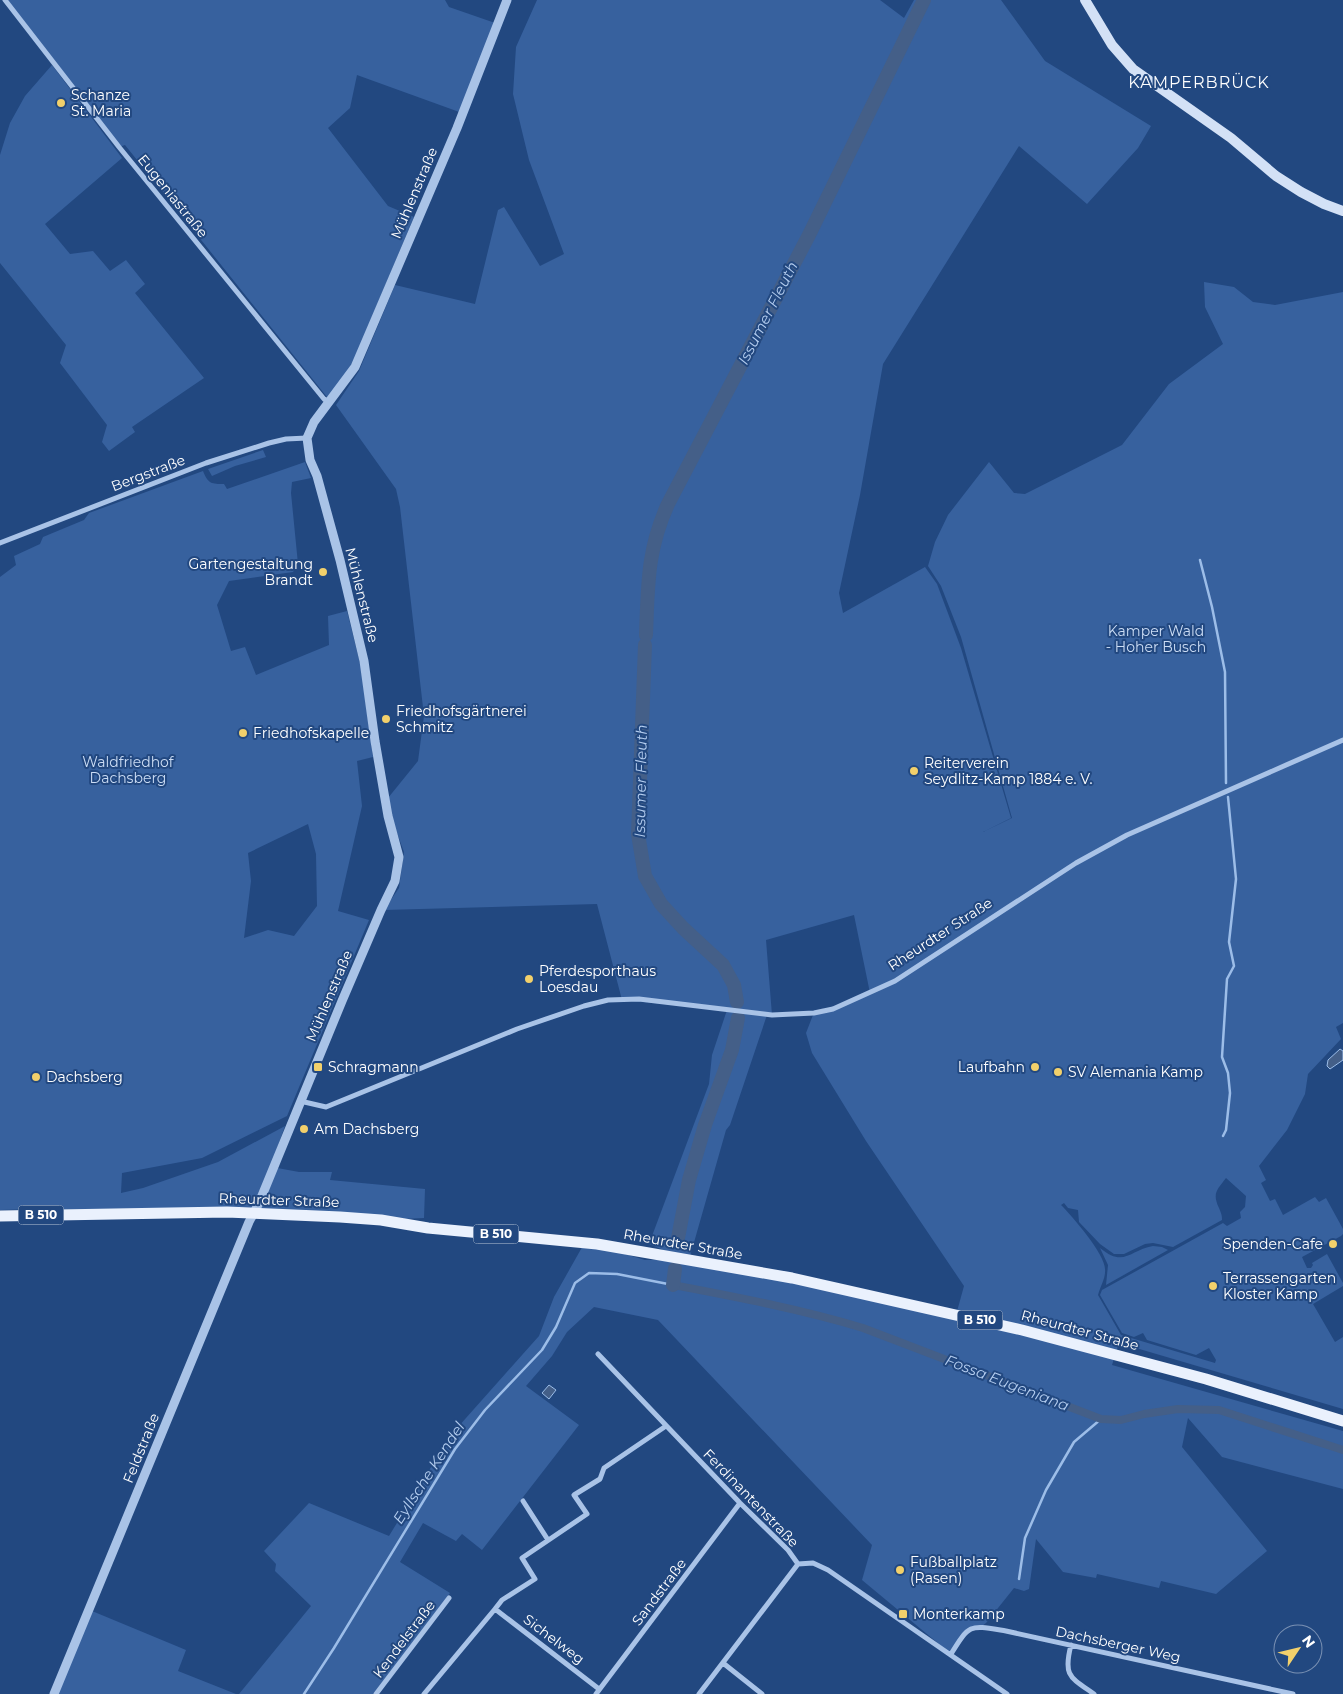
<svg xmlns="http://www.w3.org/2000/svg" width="1343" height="1694" font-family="Montserrat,sans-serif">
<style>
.green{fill:#37619e;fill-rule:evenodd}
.water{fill:#445f88;stroke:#9cbde8}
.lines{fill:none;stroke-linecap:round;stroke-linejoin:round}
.stream{stroke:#9cbde8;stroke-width:2.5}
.canal{stroke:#445f88;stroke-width:8}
.river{stroke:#445f88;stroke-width:14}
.minor{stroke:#a9c3e7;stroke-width:5}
.tertiary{stroke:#a9c3e7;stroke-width:9}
.secondary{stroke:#d3e1f6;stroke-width:10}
.primary{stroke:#eaf1fd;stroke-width:11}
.poi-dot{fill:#f2d06b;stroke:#224880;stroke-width:2}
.labels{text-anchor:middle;stroke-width:4;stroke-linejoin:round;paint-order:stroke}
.shield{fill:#224880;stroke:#bdc8d9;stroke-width:1}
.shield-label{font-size:12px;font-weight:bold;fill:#fff}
.poi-label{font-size:14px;fill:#fff;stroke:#224880;text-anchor:start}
.street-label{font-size:14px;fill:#fff;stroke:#224880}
.park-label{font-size:14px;fill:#ccddf5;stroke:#224880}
.water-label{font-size:15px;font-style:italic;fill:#b4cdef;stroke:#224880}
.quarter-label{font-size:16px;letter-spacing:1px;fill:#fff;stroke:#224880}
</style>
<rect width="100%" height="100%" fill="#224880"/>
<path class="green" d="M5,0H445L449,7L498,24L462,113L357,75L350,108L328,128L388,206L414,217L353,362L335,390L327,397L125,145L119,147Z
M537,0H880L904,18L914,0H1001L1045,61L1151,126L1138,148L1087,204L1019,146L883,364L860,495L839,593L843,613L925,567L937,584L961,648L1011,818L983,832L1012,818L961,637L941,586L928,566L935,542L948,515L989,462L1014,493L1025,494L1122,445L1169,384L1223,344L1205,307L1204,282L1234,287L1253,302L1275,305L1343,292V1023L1336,1027L1341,1039L1308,1074L1305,1094L1287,1130L1259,1166L1266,1180L1261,1183L1270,1201L1275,1199L1283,1215L1315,1197L1319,1202L1326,1198L1343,1229V1234L1341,1236L1302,1257L1307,1268H1311L1313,1265L1312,1263L1327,1254L1343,1283V1286L1313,1304L1335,1342L1343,1337V1409L1119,1343L1112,1365L1343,1431V1489L1222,1457L1188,1418L1182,1447L1267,1551L1216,1594L1161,1581L1159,1588L1097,1574L1096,1578L1063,1572L1036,1539L1029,1589L1024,1591L1014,1588L986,1623L982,1626L964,1634L951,1654L862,1580L872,1545L658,1320L594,1307L567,1332L552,1356L526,1386L579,1425L482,1550L462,1534L456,1541L423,1523L400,1562L450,1593L373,1694H239L311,1606L275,1571L276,1564L264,1551L309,1503L389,1536L450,1436L539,1336L554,1297L585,1242L645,1260H687L649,1244L709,1084L712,1055L727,1010L622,1000L597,904L384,910L399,888L404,852L390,814L388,798L418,761L424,716L400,507L396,489L336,405L359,371L395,285L475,304L498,210L504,207L540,266L564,254L529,160L513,94L516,47ZM854,915L870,993L813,1015L806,1033L812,1053L866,1141L964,1286L956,1315L689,1260L726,1130L730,1125L767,1015H772L766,940ZM1226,1178L1246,1196L1245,1207L1240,1212L1241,1218L1227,1226L1223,1223L1102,1290L1100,1295L1122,1333L1134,1337L1143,1333L1147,1340L1196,1355L1209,1348L1216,1360L1215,1363L1121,1335L1098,1295C1100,1287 1106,1278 1105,1269C1105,1254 1072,1216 1061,1205L1064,1203L1068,1208L1078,1210L1079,1222L1100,1244L1114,1254H1124L1145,1244L1153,1243L1173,1247L1222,1220C1222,1215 1221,1213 1219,1208C1212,1193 1217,1190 1226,1178Z
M52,65L122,158L45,224L70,254L93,251L110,271L126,260L145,284L135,293L204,378L132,427L135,432L109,451L102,442L107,425L60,363L66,345L0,263V155L10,123L25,96Z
M263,450L266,457L235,466L212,476L208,469Z
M305,462L311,478L292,482L291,493L298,564L293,572L229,581L217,605L231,651L245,647L256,675L329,645L328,616L347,611L361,667L373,757L357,761L362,806L338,911L369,920L287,1116L202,1158L122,1173L121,1193L143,1188L218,1162L285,1126L259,1198L272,1167L299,1172H332L330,1180L425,1189L424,1218L381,1220L34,1209L0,1210V577L16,565L14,556L40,544L43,537L84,520L89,513L203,471C208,484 212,484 224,484L227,489ZM308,824L316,854L317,906L294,936L268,930L244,938L251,881L248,853Z
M1153,1246L1162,1247L1168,1250L1106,1285L1108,1265L1100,1248C1124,1268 1130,1250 1153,1246Z
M92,1611L186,1650L178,1671L236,1694H58Z"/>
<path class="water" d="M1340,1049L1343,1051V1060L1330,1069L1327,1066L1328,1060Z
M549,1385L556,1390L549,1399L542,1393Z"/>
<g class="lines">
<path class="stream" d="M1200,560L1212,607L1225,672L1226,783
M1223,1136L1226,1130L1230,1093L1228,1073L1222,1057L1227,979L1234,966L1229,942L1236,879L1228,797
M1019,1579L1025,1538L1046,1490L1074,1442L1101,1419
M304,1694L334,1648L455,1449L485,1410L542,1350L556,1327L575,1283L589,1273L617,1274L673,1285"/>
<path class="canal" d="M673,1285C736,1297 800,1309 863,1328L1101,1419L1121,1420L1144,1414L1178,1409L1219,1410L1343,1450"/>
<path class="river" d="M646,635C648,586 647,550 668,504L809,235L924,0
M645,645L638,834L645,876L661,904L683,928L723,965L734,985L737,1002
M678,1238L689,1180L705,1125L732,1050L738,1018
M673,1285L675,1269"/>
<path class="minor" d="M5,0L119,147L324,399L329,402
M0,543L206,463L269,443L286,439L307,438
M300,1101L326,1107L517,1029L584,1006L608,1000L639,999L772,1015L814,1013L833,1009L895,981L1076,863L1127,835L1343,740
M598,1354L740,1503L788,1550L798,1564
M523,1501L548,1540
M798,1564L813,1563L828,1570L1007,1694
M1071,1645C1063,1676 1070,1677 1094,1694
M951,1654C970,1623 970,1625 1006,1631L1293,1694
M723,1663L762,1694
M599,1689L495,1609L502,1600L535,1579L522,1558L587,1514L574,1495L600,1479L604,1468L666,1426
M376,1694L449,1598
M424,1694L495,1609
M596,1694L740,1503
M699,1694L798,1564"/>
<path class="tertiary" d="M54,1694L249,1222L259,1203L342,1001L381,910L395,881L399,857L388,816L375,741L364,661L340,560L317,476L310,460L307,438L314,422L355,367L457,128L507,0"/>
<path class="secondary" d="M1085,0L1112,45L1133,69L1231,138L1276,176L1301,192L1324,204L1343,211"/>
<path class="primary" d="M0,1216L227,1212L340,1217L381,1220L428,1228L597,1244L792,1278L1022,1330L1206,1379L1343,1421"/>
</g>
<g class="poi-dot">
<circle cx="61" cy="103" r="5"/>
<circle cx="323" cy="572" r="5"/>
<circle cx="386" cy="719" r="5"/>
<circle cx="243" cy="733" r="5"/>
<circle cx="914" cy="771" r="5"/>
<circle cx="529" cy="979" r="5"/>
<rect x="313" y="1062" width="10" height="10" rx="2.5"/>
<circle cx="1035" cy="1067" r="5"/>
<circle cx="1058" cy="1072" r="5"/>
<circle cx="36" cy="1077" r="5"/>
<circle cx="304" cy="1129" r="5"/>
<circle cx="1333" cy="1244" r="5"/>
<circle cx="1213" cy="1286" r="5"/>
<circle cx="900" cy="1570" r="5"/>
<rect x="898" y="1609" width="10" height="10" rx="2.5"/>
</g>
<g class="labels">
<g class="shield">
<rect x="18.5" y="1205.5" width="45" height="19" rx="4"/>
<rect x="473.5" y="1224.5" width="45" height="19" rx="4"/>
<rect x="957.5" y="1310.5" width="45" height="19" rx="4"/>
</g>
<g class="shield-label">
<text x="41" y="1219">B 510</text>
<text x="496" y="1238">B 510</text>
<text x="980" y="1324">B 510</text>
</g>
<g class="poi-label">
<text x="71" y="100">Schanze<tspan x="71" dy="16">St. Maria</tspan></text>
<text x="313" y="569" text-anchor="end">Gartengestaltung<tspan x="313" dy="16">Brandt</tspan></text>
<text x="396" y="716">Friedhofsgärtnerei<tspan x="396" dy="16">Schmitz</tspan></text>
<text x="253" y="738">Friedhofskapelle</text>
<text x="924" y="768">Reiterverein<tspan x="924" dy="16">Seydlitz-Kamp 1884 e. V.</tspan></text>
<text x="539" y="976">Pferdesporthaus<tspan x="539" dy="16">Loesdau</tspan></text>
<text x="328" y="1072">Schragmann</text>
<text x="1025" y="1072" text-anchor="end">Laufbahn</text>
<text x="1068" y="1077">SV Alemania Kamp</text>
<text x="46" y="1082">Dachsberg</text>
<text x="314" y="1134">Am Dachsberg</text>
<text x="1323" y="1249" text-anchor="end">Spenden-Cafe</text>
<text x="1223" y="1283">Terrassengarten<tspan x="1223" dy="16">Kloster Kamp</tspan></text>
<text x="910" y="1567">Fußballplatz<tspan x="910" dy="16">(Rasen)</tspan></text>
<text x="913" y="1619">Monterkamp</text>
</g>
<g class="street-label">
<text transform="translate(414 193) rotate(-67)" y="5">Mühlenstraße</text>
<text transform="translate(173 196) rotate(51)" y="5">Eugeniastraße</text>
<text transform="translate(148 473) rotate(-21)" y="5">Bergstraße</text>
<text transform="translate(362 595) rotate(76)" y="5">Mühlenstraße</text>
<text transform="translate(940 934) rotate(-33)" y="5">Rheurdter Straße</text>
<text transform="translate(329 996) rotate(-67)" y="5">Mühlenstraße</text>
<text transform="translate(279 1200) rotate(2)" y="5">Rheurdter Straße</text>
<text transform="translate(683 1244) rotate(10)" y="5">Rheurdter Straße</text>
<text transform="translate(1080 1330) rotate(15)" y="5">Rheurdter Straße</text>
<text transform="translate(141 1448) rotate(-68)" y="5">Feldstraße</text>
<text transform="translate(751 1498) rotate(46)" y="5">Ferdinantenstraße</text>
<text transform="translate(659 1592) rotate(-53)" y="5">Sandstraße</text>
<text transform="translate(404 1639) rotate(-53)" y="5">Kendelstraße</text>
<text transform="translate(554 1639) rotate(37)" y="5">Sichelweg</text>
<text transform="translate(1118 1644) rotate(12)" y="5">Dachsberger Weg</text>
</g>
<g class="park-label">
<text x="1156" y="636">Kamper Wald<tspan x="1156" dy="16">- Hoher Busch</tspan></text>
<text x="128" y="767">Waldfriedhof<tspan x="128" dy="16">Dachsberg</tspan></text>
</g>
<g class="water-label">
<text transform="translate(768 313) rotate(-63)" y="5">Issumer Fleuth</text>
<text transform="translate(641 781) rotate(-89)" y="5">Issumer Fleuth</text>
<text transform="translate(1007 1383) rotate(21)" y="5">Fossa Eugeniana</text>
<text transform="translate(429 1473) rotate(-57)" y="5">Eyllsche Kendel</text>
</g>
<g class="quarter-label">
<text x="1199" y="88">KAMPERBRÜCK</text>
</g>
</g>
<g transform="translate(1298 1649) rotate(55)"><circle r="24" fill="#224880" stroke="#7a91b3"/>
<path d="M0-4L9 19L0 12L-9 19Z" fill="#f2d06b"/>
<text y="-8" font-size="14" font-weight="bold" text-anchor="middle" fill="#ffffff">N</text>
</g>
</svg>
